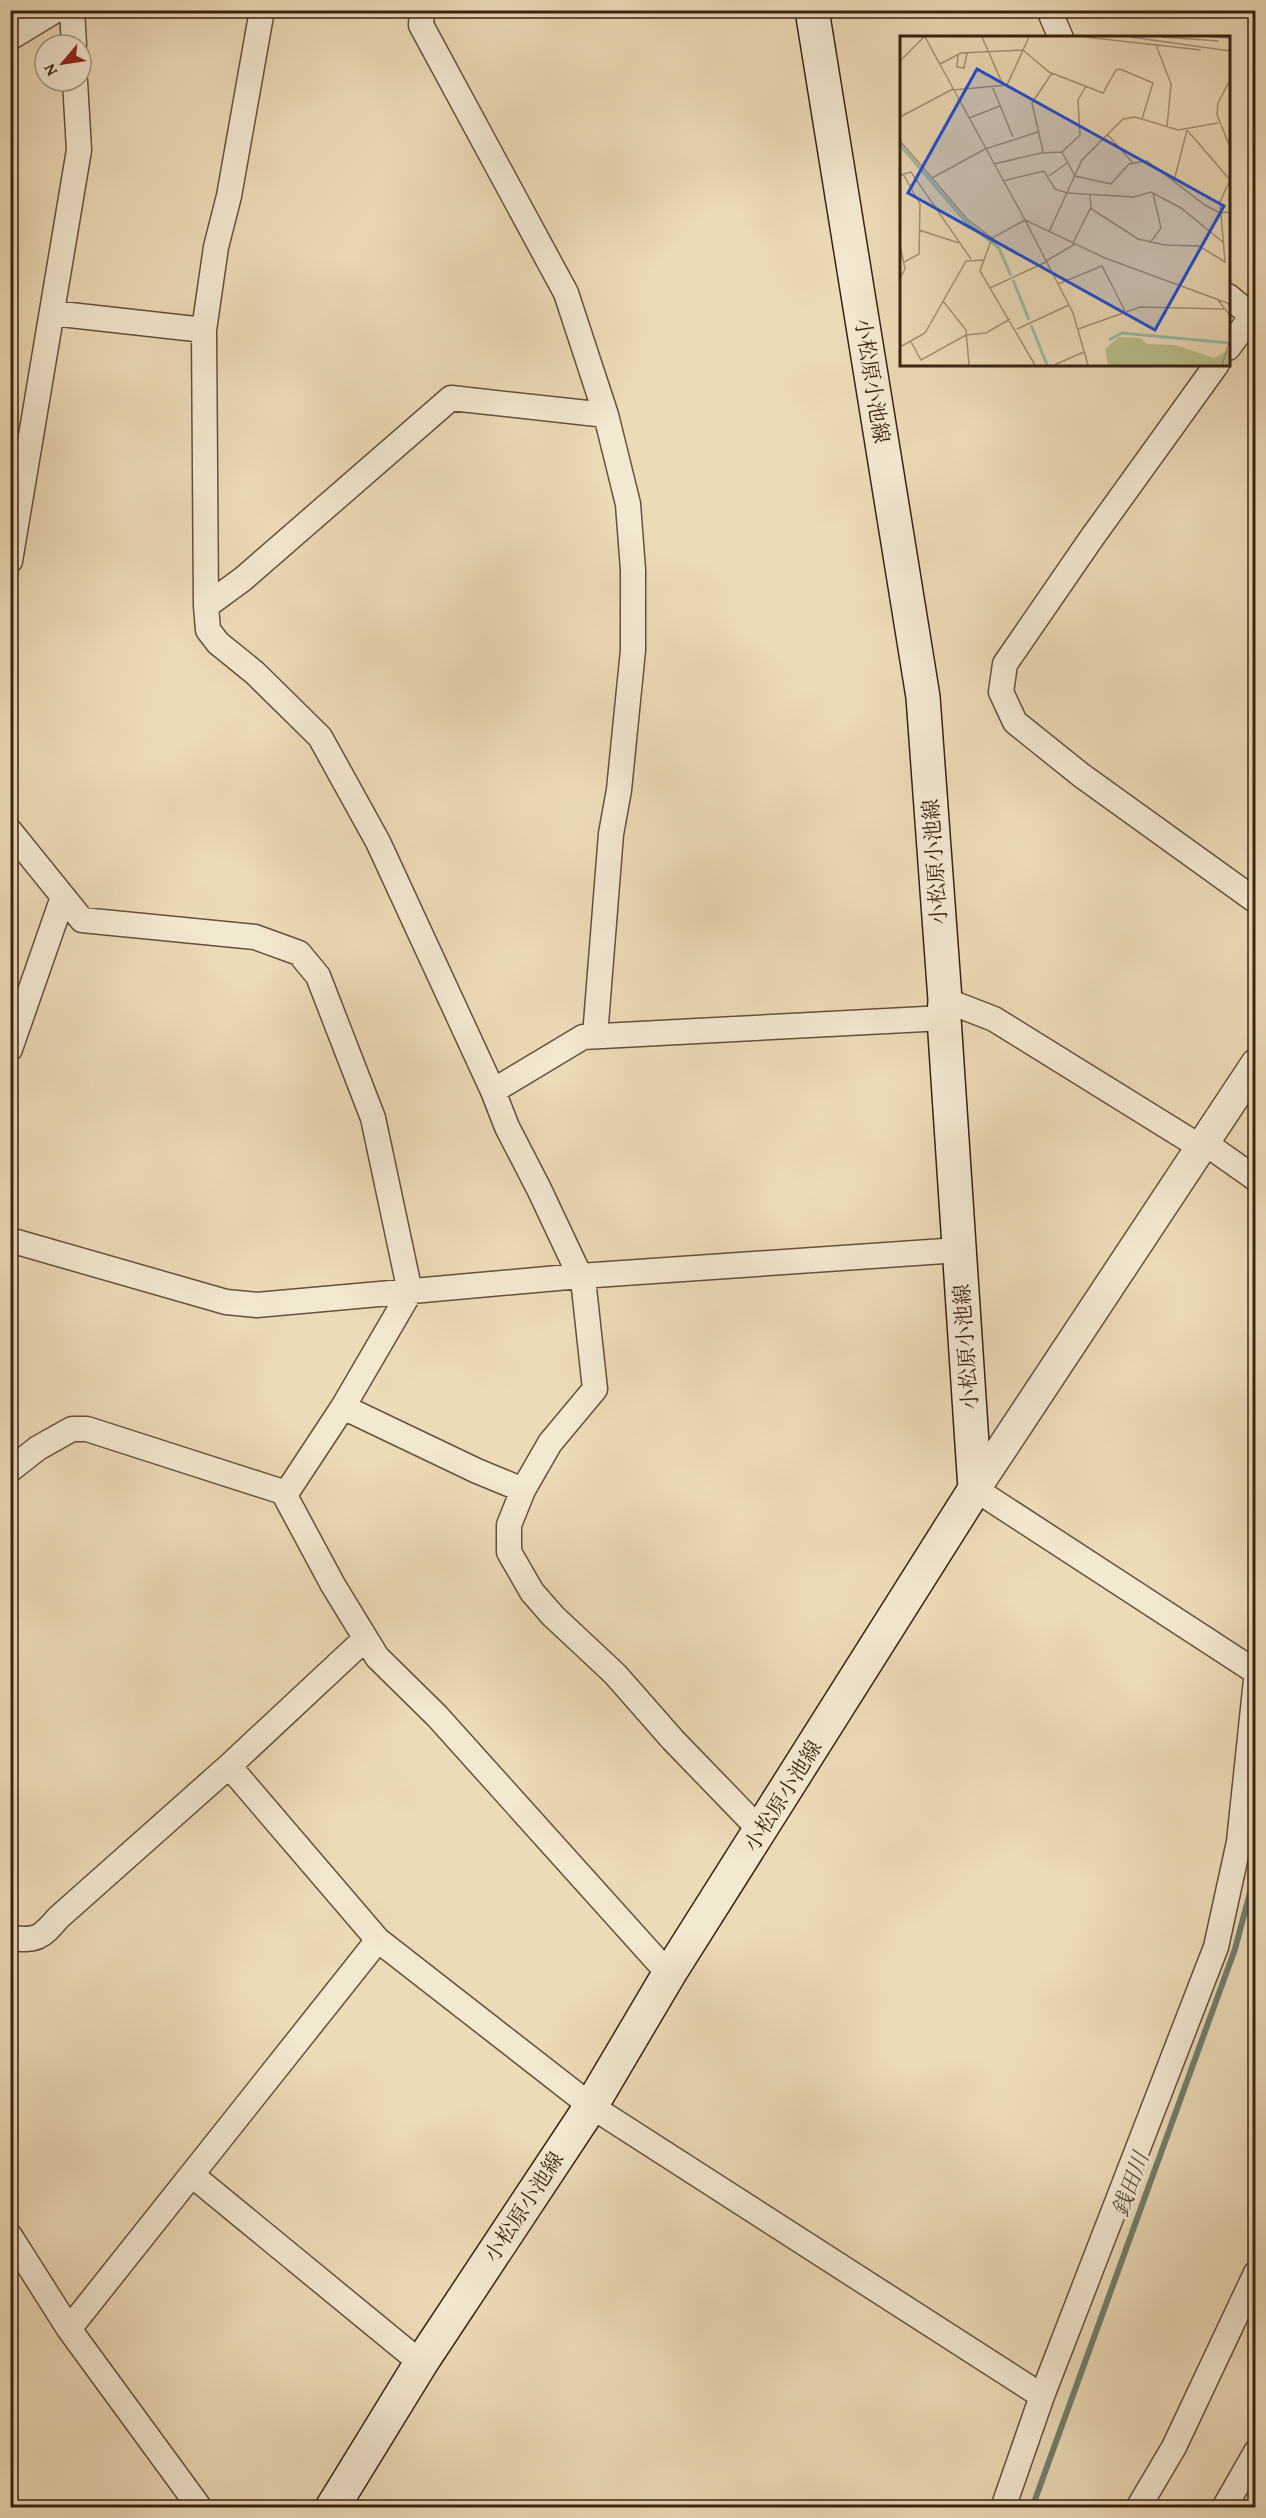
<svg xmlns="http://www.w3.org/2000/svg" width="1266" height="2518" font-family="'Gentium Book Plus','Noto Serif JP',serif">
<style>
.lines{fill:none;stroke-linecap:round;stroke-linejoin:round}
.stream{stroke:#727f6e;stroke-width:6}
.minor-casing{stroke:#65513c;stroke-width:27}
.tertiary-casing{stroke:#65513c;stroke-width:33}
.secondary-casing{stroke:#382313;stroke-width:36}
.minor{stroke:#f3e8d0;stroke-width:24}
.tertiary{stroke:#f3e8d0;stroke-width:30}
.secondary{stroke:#f3e8d0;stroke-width:33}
.labels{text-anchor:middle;stroke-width:6;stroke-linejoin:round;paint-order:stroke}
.street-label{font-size:21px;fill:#382313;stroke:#f3e8d0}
.water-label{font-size:22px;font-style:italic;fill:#555140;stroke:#f3e8d0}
.inset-river{fill:none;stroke:#99bcaa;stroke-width:3}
.inset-road{fill:none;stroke:#a49175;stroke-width:1.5}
.view{fill:#1d4ed8;fill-opacity:0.15;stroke:#1d4ed8;stroke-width:3}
.inset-edge{fill:none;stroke:#382313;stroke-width:3}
</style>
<rect width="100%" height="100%" fill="#ecdbb7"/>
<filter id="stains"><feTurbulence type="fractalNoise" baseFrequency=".00333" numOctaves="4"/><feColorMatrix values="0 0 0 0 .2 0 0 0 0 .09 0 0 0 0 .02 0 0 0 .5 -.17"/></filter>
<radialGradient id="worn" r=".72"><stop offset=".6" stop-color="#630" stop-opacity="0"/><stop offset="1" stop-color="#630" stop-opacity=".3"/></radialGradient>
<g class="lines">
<path class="stream" d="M1032,2508L1235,1949L1256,1870"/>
<defs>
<path id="minor" d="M72,10L74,45
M262,10L229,196L216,247L204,330L206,606L208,630L218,643L255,673L320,737L378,842L493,1091L507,1127L539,1189L580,1276L584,1288L595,1389L550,1443L523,1490L509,1525V1552L532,1592L553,1616L615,1674L673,1740L761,1831
M422,10L421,25L566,293L606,415L628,504L633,570V650L619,790L611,834L595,1036
M1049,10L1061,38
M10,38L56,10
M1228,296L1256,319
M52,313L204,330
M1228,348L1252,316
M1217,364L1091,539L1005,664L1001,692L1015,722L1081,775L1256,901
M10,561L79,150L75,81
M206,606L243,579L451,398L606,415
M10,831L82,920L255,937L299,953L318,976L373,1118L410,1292L343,1407L289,1489L283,1492
M945,1000L994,1019L1202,1148
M10,1049L63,897
M493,1091L583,1037L944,1018
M1205,1143L1256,1179
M10,1240L226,1302L257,1305L580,1276L959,1250
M343,1407L477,1471L523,1490
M10,1470L38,1448L72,1429H87L283,1492L333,1585L377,1657L437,1716L669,1974
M975,1489L1256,1672
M229,1766L378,1940L591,2106L1042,2396L1216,1947L1239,1842L1256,1680
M10,1938C37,1941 41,1938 58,1918L229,1766L365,1639
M192,2175L421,2363
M10,2236L69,2329L200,2508
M69,2329L378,1940
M1003,2508L1042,2396
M1138,2508L1174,2447L1256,2273
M1224,2508L1256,2452"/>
<path id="tertiary" d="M975,1489L1256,1064"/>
<path id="secondary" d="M332,2508L421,2363L591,2106L669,1974L975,1489L944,1018L945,1000L923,697L812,10"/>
</defs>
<use href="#minor" class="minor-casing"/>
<use href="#tertiary" class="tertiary-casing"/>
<use href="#secondary" class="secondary-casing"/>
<use href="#minor" class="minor"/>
<use href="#tertiary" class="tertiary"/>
<use href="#secondary" class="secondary"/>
</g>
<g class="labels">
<g class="street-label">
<text transform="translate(872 381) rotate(81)" y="7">小松原小池線</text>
<text transform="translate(935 862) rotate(-94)" y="7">小松原小池線</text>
<text transform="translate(966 1347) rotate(-94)" y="7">小松原小池線</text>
<text transform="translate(783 1796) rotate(-58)" y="7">小松原小池線</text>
<text transform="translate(524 2207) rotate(-57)" y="7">小松原小池線</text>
</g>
<g class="water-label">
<text transform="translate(1130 2184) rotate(-70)" y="8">銭田川</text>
</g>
</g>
<g transform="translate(900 36)">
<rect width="330" height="330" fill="#ecdbb7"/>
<path d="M219,301L240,302L247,308L275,309L314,322L330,314V329H208L205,313Z" fill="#babf8c"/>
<path class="inset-river" d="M0,109L65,185L99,212L111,240M113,244L129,284M131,289L147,329M209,304L222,297L329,307"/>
<path class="inset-road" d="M25,1L125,184L205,222L330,268M82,1L103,49M185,1L301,14M231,1L330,15M262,1L319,5M312,1L330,2M256,9L271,48L267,91M58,19L57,31L64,32L67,17M0,25L24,1M40,28L61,17L123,14L149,36L203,57L216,34L220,33L253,47L242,83M330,44L318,67L317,79L330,111M92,50L113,101M53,54L107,49L129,1M0,81L53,53M69,82L100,70M207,98L233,127M0,105L32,142M143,116L132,67L152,37M162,116L175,140L211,148L229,128L247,125L305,169L320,177L330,176M94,128L141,117L162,116L180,99L178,64L186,50M3,138L20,168L19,218L4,226M0,139L11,136L71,223M149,140L167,127M103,145L144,135L155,153L167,157L234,161L251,156L281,172L324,207M274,145L287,94M190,172L238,203L265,209L299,210L325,226L320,166L330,144L287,94M19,194L59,207M149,196L182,124L223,83L235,81L278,94L318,87M92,202L67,183L32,142L85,113L138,96M173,207L191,171L190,159M250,207L261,192L253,157M0,209L5,233L0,242M146,225L175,208M158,248L202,230L225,275M90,252L146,226M317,263L329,278L330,287M43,265L66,294L69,329M117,293L169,269M178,293L240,271L324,273M11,306L21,324L66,299L86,297L110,283M0,311L25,297L66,225L83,224M135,329L80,235L92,202L125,184L173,277L188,329M154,329L184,316M322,329L330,304"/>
<path class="view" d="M77,33L324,170L255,294L8,157Z"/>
<rect width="330" height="330" class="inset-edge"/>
</g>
<rect width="1266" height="2518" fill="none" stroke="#ecdbb7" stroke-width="36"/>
<rect x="12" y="12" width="1242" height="2494" fill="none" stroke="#382313" stroke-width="3"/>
<rect x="18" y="18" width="1230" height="2482" fill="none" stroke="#382313" stroke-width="1.5"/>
<g transform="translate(63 63) rotate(241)"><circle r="28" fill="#f3e8d0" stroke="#a89984" stroke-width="1.5"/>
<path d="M0-4.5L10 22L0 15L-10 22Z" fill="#8f2418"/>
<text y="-9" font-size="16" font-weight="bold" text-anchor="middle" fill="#382313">N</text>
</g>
<rect width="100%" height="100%" filter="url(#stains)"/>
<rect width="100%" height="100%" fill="url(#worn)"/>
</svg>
